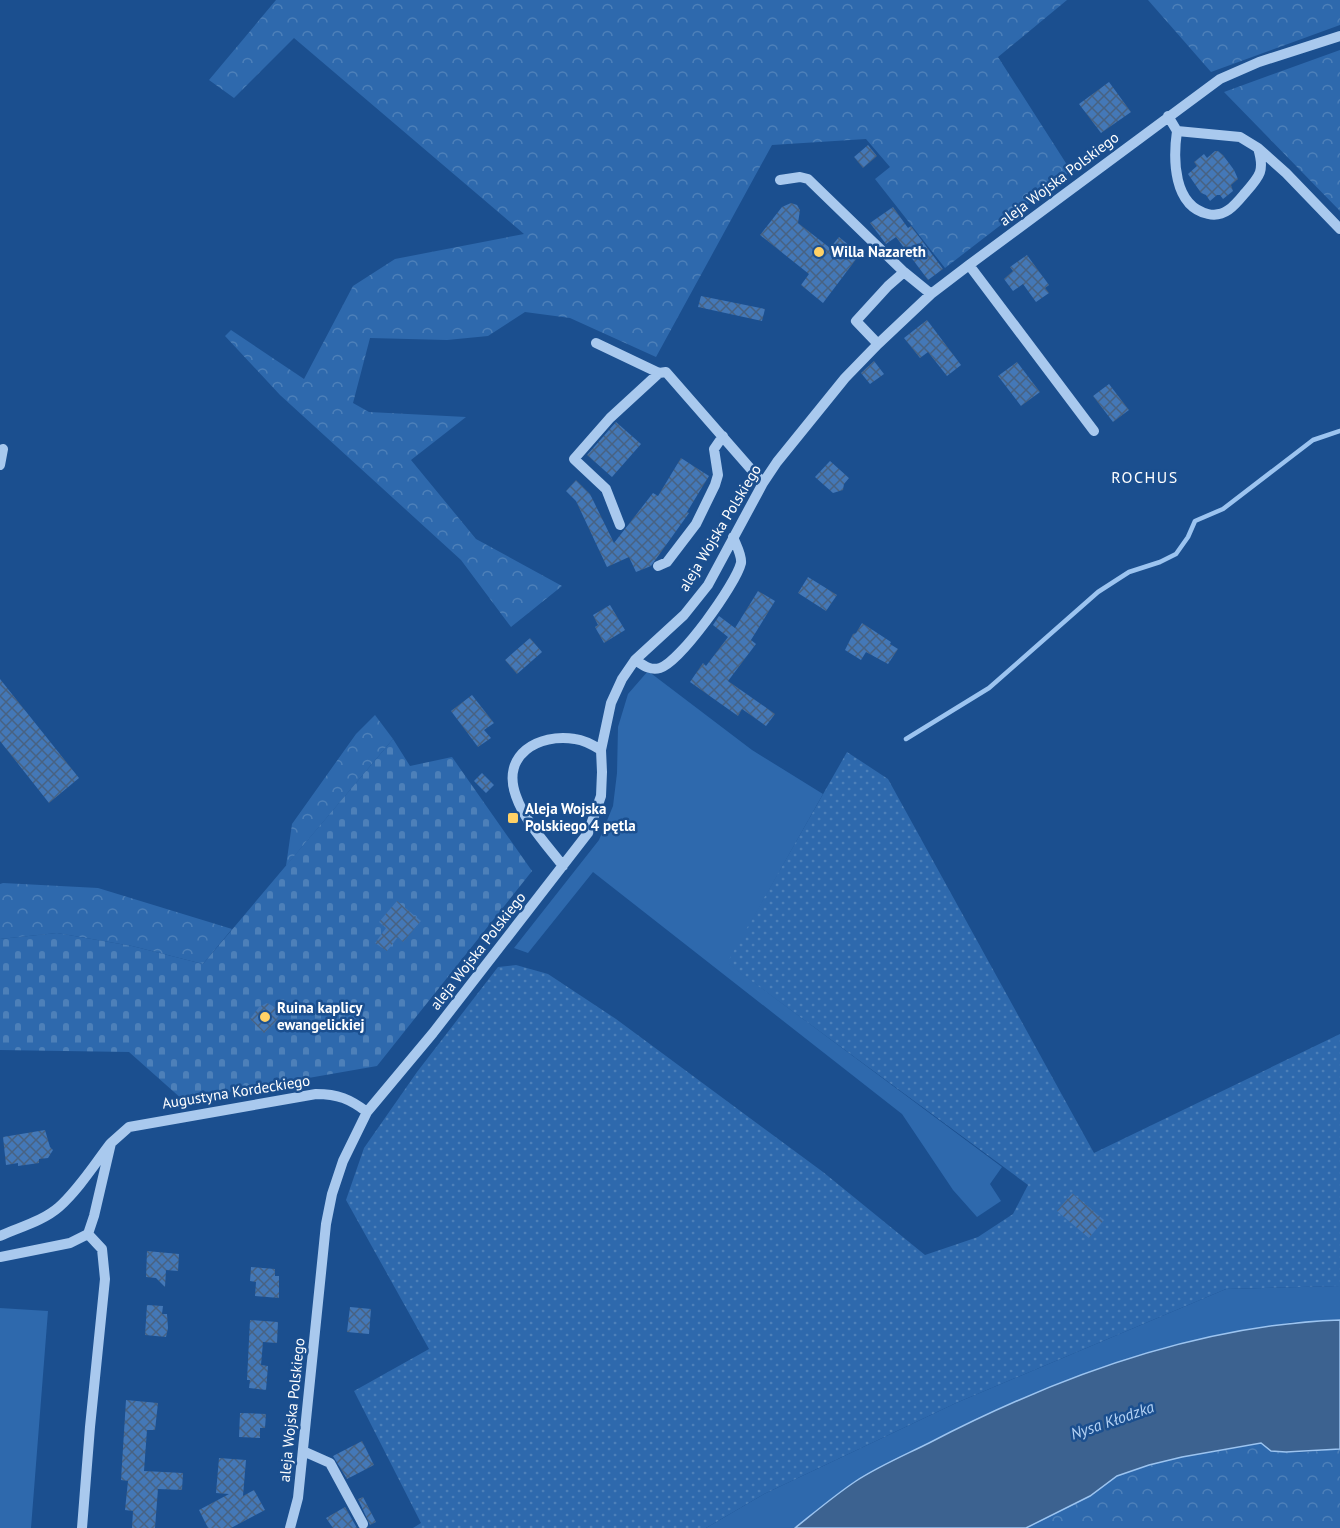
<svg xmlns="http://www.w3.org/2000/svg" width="1340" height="1528" font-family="'PT Sans',sans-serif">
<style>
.grass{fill:#2e69ad}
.forest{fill:url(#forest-crowns)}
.cemetery{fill:url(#cemetery-stones)}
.garden{fill:url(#garden-dots)}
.water{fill:#3c6290;stroke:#9cc4f0;stroke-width:1.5}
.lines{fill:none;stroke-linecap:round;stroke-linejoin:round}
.stream{stroke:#9cc4f0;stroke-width:4.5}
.building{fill:url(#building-cross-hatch)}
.minor{stroke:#a9c9ee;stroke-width:10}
.poi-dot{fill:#ffd166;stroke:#1b4f8f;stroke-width:2}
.labels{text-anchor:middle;stroke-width:5;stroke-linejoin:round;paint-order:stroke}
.street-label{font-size:15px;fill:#fff;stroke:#1b4f8f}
.poi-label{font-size:15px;font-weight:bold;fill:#fff;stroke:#1b4f8f;text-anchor:start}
.neighbourhood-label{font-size:16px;letter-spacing:1.5px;fill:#fff;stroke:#1b4f8f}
.water-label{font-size:16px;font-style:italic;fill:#b5d3f5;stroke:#1b4f8f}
</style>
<defs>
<pattern id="forest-crowns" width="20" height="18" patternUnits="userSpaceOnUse" patternTransform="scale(1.5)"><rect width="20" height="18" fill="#2e69ad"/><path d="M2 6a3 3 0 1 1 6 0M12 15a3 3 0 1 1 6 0" fill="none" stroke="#4d80b9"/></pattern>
<pattern id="cemetery-stones" width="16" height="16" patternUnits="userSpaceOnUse" patternTransform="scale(1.5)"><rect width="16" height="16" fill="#2e69ad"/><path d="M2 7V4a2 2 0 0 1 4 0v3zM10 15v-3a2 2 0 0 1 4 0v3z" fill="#4d80b9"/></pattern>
<pattern id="garden-dots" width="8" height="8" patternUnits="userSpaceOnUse" patternTransform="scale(1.5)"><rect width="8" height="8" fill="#2e69ad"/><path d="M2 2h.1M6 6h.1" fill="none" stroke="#4d80b9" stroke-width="1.8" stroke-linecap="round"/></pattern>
<pattern id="building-cross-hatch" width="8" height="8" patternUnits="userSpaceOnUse" patternTransform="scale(1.5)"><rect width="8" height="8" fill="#4478b7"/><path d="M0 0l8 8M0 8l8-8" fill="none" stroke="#486282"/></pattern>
</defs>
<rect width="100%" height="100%" fill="#1b4f8f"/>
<path class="grass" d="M648,671L752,750L823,794L728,963L1002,1167L990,1184L1001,1201L977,1217L953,1190L902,1114L593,872L528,953L514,948L599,840L613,806L617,773L618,727L628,694Z
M1340,1286V1320L1293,1322L1155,1350L1086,1373L1007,1405L954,1430L857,1480L795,1528H706L764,1494L956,1403L1226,1289Z
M0,1308L48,1311L31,1528H0Z"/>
<path class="forest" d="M276,0H1067L998,57L1071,171L945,268L875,179L890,167L866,139L772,145L656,357L570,318L525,312L488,336L447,340L370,338L353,403L369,412L466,417L411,460L476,539L562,586L511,627L461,560L280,395L225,336L231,330L304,379L353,286L395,259L524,234L294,38L234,98L209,80Z
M1148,0H1340V25L1211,72Z
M1340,50V211L1224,92Z
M375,715L393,739L286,866L292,824L356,734Z
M3,883L98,888L232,929L203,964L132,946L57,933L0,939V884Z
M1261,1443C1281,1459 1315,1450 1340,1449V1528H1026L1090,1496L1117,1476L1149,1465L1182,1457Z"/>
<path class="cemetery" d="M393,739L410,766L452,757L532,871L377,1066L183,1100L129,1052L0,1050V939L57,933L132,946L203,964Z"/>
<path class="garden" d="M847,752L888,779L1094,1153L1340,1034V1286L1226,1289L956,1403L764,1494L706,1528H413L421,1523L354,1391L429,1349L346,1200L364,1148L417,1072L498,967L516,965L548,974L616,1019L823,1172L925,1255L978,1237L1013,1214L1028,1185L727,963Z"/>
<path class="water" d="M1340,1320V1449L1286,1452L1271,1451L1261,1443L1182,1457L1149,1465L1117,1476L1090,1496L1026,1528H795C815,1512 835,1495 856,1481C879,1466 905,1455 929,1443C1056,1377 1196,1325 1340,1320Z"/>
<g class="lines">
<path class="stream" d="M906,739L989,688L1098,592L1129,572L1160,562L1176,554L1188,537L1195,521L1223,509L1313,440L1340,431"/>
</g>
<path class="building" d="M1109,82L1131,112L1101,133L1079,104Z
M868,145L877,156L863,168L854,157Z
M1215,151H1218L1223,155L1234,170L1238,179L1231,185L1233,191L1223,199L1220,195H1217L1210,201L1206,195L1201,193L1188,174L1197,166L1194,162L1204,154L1207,158Z
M791,203L797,205L800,210L798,223L830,248L839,237L860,254L823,303L801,285L809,274L760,235L782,207Z
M893,207L908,228L911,226L943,269L928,280L896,237L886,244L870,223Z
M1027,255L1049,285L1045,288L1049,293L1036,302L1023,284L1013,291L1004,279L1013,271L1010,267Z
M701,296L765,309L762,321L698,307Z
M927,320L961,365L947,376L928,352L920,358L904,338Z
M874,361L884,374L870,384L861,373Z
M1017,362L1040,392L1021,406L998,376Z
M1109,384L1129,410L1113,422L1093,396Z
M616,422L641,444L612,477L587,455Z
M681,458L709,476L687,512L689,513L651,566L636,572L629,557L607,567L576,501L566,491L576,480L590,494L614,543L653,493L658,496Z
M830,461L849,478L844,484L843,490L833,493L815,477Z
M808,577L837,595L826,611L798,593Z
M758,591L775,601L751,640L756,644L728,681L775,714L766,726L742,709L738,716L690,682L703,663L706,666L728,637L713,625L719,616L735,628Z
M610,605L625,630L604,643L595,627L598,625L593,615Z
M862,623L891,642L890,644L898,649L888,664L866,652L861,660L845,650L853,634L856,633Z
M530,638L542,652L517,674L505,660Z
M0,679L79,778L49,803L0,741Z
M472,695L494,723L484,730L491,738L478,747L451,711Z
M482,773L494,785L486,793L474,781Z
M397,901L421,921L403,942L398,937L387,951L375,943L386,928L379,922Z
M267,1003L275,1007L279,1015L275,1023L264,1033L250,1019L259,1007Z
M45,1130L50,1147L53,1150L48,1158L39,1159V1163L18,1166V1163L6,1165L3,1137Z
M1072,1193L1104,1220L1089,1238L1057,1211Z
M147,1251L179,1254L178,1271L166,1270L165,1287L156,1278L146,1277Z
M251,1267L275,1269V1276H279V1298L255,1296L256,1282L250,1281Z
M147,1305L163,1306L162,1314H167L168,1328L166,1337L145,1335Z
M350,1307L371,1309L369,1334L347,1332Z
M250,1320L278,1322L277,1343L263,1342L261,1365L268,1366L266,1390L249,1388L250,1380H247Z
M126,1400L158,1403L155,1430H147L144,1471L183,1473L182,1490L158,1489L155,1528H132L133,1511L125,1510L128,1481L121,1480Z
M240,1413L266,1414L265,1428H260V1438L239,1437Z
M362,1441L374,1465L347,1479L333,1456Z
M219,1458L246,1460L243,1496L254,1490L265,1510L231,1528H208L199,1510L229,1494L216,1493Z
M363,1497L376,1522L370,1525L358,1499Z
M345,1507L357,1528H333L326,1518Z"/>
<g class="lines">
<path class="minor" d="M1168,116L1177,131C1173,159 1173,206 1208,214C1225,218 1235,205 1245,193C1260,176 1265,171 1258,148L1240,137L1177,131
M1258,148L1286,173L1340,229
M780,180L800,177L808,179L904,272L931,294
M969,265L1094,431
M596,343L659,373
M878,344L856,321L888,286L904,272
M0,465L3,449
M620,525L606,489L574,459L610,418L659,373L666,372L763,483
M658,566L667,562L696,524L715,485L718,475L714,449L723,436
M635,660C643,665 650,671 660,668C680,662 736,584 741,563C742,555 736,545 733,537
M563,866C547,845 525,822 516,796C501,755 538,733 575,739C584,740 593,745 601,750
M0,1236C20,1227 43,1221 59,1207C79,1189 94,1165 110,1144
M0,1257L70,1243L88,1234L94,1216L111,1143L129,1127L316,1094C338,1094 350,1099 367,1112
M303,1451L330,1463L363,1524
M82,1528L90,1427L105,1279L102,1249L88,1234
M290,1528L298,1498L326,1224L332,1194L343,1161L367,1112L433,1033L588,833L601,796L602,772L601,750L611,703L622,679L635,660L684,615L708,585L763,483L777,462L845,378L878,344L931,294L969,265L1220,79L1259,62L1340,36"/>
</g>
<g class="poi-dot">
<circle cx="819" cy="252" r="6"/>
<rect x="507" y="812" width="12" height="12" rx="3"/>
<circle cx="265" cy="1017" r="6"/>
</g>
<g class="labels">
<g class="street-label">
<text transform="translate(1059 179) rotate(-37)" y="5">aleja Wojska Polskiego</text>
<text transform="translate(720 528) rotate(-59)" y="5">aleja Wojska Polskiego</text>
<text transform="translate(478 951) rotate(-52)" y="5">aleja Wojska Polskiego</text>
<text transform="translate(236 1092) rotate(-9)" y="5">Augustyna Kordeckiego</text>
<text transform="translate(292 1410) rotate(-84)" y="5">aleja Wojska Polskiego</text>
</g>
<g class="poi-label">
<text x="831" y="257">Willa Nazareth</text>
<text x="525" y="814">Aleja Wojska<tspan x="525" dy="17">Polskiego 4 pętla</tspan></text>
<text x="277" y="1013">Ruina kaplicy<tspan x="277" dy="17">ewangelickiej</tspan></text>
</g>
<g class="neighbourhood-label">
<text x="1145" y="483">ROCHUS</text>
</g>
<g class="water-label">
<text transform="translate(1112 1420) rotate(-19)" y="6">Nysa Kłodzka</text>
</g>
</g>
</svg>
